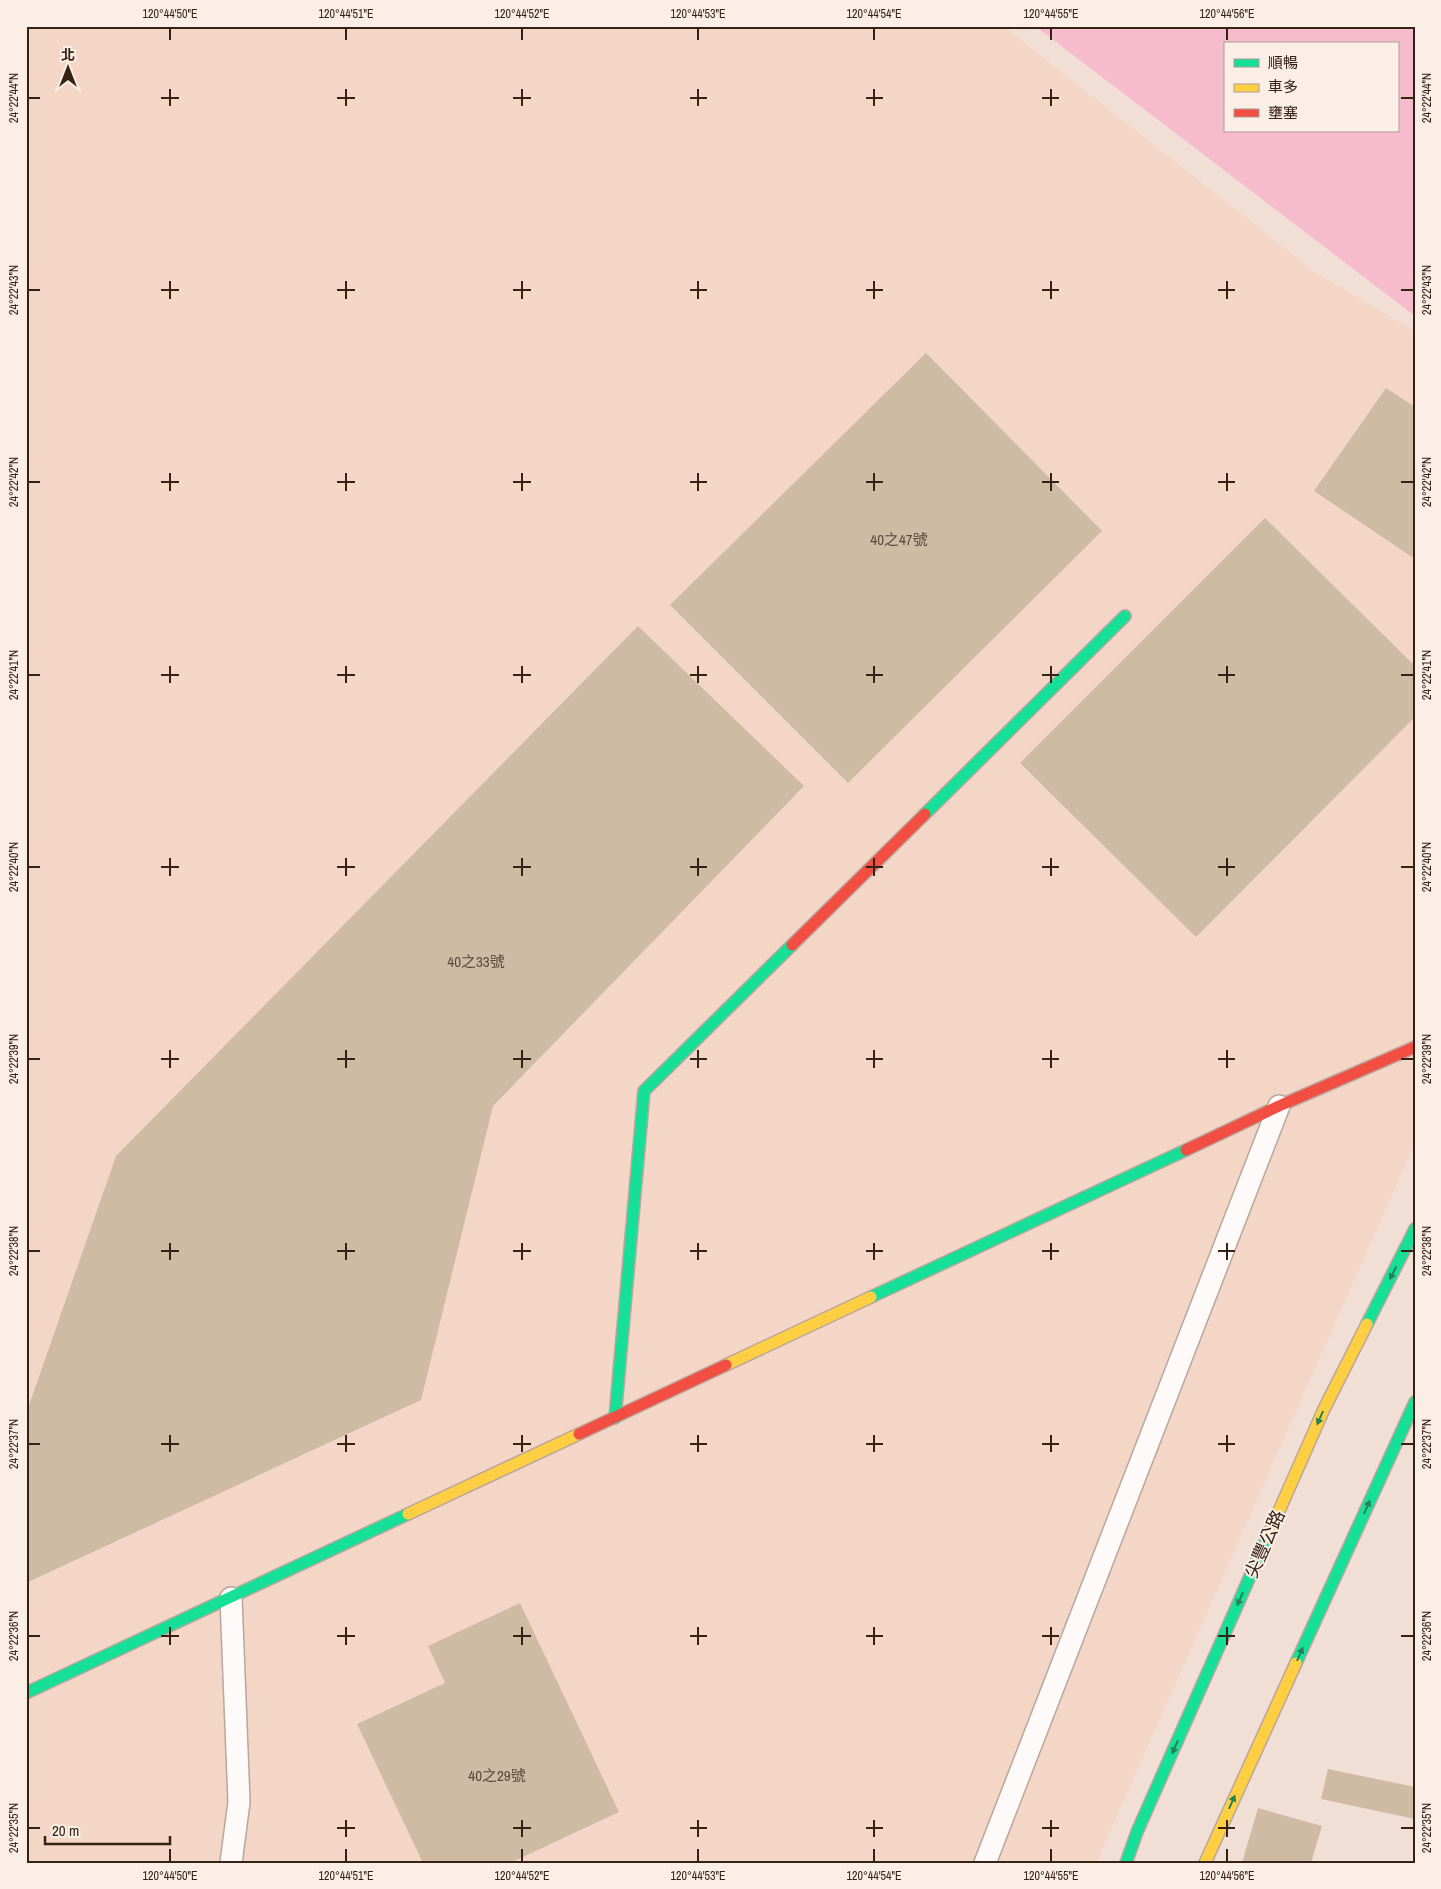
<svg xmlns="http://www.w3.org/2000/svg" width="1441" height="1889" font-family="'Archivo Narrow','Noto Sans TC',sans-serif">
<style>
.built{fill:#f4d6c6}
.green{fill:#f6bcce;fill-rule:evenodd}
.building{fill:#cfbaa4}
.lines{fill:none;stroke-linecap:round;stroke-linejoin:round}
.lane-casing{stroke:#b9a69d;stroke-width:24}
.fast-casing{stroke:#b9a69d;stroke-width:14}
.slow-casing{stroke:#b9a69d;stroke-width:14}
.jam-casing{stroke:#b9a69d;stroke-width:14}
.lane{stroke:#fdfaf9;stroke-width:21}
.fast{stroke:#16e098;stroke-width:11}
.slow{stroke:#ffcf43;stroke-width:11}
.jam{stroke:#f24e42;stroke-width:11}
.oneway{fill:#268056}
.ticks{fill:none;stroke:#362115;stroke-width:2}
.labels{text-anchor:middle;stroke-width:4;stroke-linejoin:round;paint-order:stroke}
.number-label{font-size:15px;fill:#5c4739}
.street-label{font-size:18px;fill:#362115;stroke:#faeee7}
.neatline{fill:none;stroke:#362115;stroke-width:2}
.ticks-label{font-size:12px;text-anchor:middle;fill:#362115}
</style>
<rect width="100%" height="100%" fill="#f1ded5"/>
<path class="built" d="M26,26H1003L1316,273L1415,331V1143L1096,1863H26Z"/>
<path class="green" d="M1035,26H1415V316ZM1225,44H1397V131H1225Z"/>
<path class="building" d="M926,353L1102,531L848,783L670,605Z
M1386,388L1415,407V559L1314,491Z
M1265,518L1415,666V717L1196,937L1020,763Z
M638,626L804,786L493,1106L421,1400L26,1583V1414L116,1156Z
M520,1603L619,1812L510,1863H423L357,1724L445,1683L428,1646Z
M1328,1769L1415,1787V1819L1321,1799Z
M1258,1808L1322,1826L1311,1863H1242Z"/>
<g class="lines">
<defs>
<path id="lane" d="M231,1598L239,1802L231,1863
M985,1863L1279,1106"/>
<path id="fast" d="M925,814L1125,616
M871,1297L1186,1150
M1367,1324L1415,1229
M615,1418L644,1091L792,945
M1296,1663L1415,1402
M26,1693L408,1514
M1126,1863L1137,1832L1267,1538"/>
<path id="slow" d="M726,1365L871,1297
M408,1514L579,1434
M1267,1538L1324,1409L1367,1324
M1205,1863L1296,1663"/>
<path id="jam" d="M792,945L925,814
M1186,1150L1279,1106L1415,1047
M579,1434L726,1365"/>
</defs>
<use href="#lane" class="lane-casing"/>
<use href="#fast" class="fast-casing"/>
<use href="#slow" class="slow-casing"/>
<use href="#jam" class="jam-casing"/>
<use href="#lane" class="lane"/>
<use href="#fast" class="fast"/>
<use href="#slow" class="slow"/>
<use href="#jam" class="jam"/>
</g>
<defs><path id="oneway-solid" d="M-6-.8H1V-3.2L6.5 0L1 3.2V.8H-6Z" transform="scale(1.25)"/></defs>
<g class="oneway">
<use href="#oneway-solid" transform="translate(1393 1273) rotate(117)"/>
<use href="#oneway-solid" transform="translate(1320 1418) rotate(114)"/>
<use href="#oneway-solid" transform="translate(1367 1507) rotate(-66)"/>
<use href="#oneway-solid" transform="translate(1240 1599) rotate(114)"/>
<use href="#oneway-solid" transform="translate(1300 1654) rotate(-66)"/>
<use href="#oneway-solid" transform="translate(1175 1747) rotate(114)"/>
<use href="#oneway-solid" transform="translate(1232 1802) rotate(-66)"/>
</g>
<path class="ticks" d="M170,28V40M346,28V40M522,28V40M698,28V40M874,28V40M1051,28V40M1227,28V40M170,89V106M346,89V106M522,89V106M698,89V106M874,89V106M1051,89V106M28,98H40M161,98H179M337,98H355M513,98H531M690,98H707M866,98H883M1042,98H1059M1401,98H1414M170,281V299M346,281V299M522,281V299M698,281V299M874,281V299M1051,281V299M1227,281V299M28,290H40M161,290H179M337,290H355M513,290H531M690,290H707M866,290H883M1042,290H1059M1218,290H1235M1401,290H1414M170,473V491M346,473V491M522,473V491M698,473V491M874,473V491M1051,473V491M1227,473V491M28,482H40M161,482H179M337,482H355M513,482H531M690,482H707M866,482H883M1042,482H1059M1218,482H1235M1401,482H1414M170,666V683M346,666V683M522,666V683M698,666V683M874,666V683M1051,666V683M1227,666V683M28,675H40M161,675H179M337,675H355M513,675H531M690,675H707M866,675H883M1042,675H1059M1218,675H1235M1401,675H1414M170,858V876M346,858V876M522,858V876M698,858V876M874,858V876M1051,858V876M1227,858V876M28,867H40M161,867H179M337,867H355M513,867H531M690,867H707M866,867H883M1042,867H1059M1218,867H1235M1401,867H1414M170,1050V1068M346,1050V1068M522,1050V1068M698,1050V1068M874,1050V1068M1051,1050V1068M1227,1050V1068M28,1059H40M161,1059H179M337,1059H355M513,1059H531M690,1059H707M866,1059H883M1042,1059H1059M1218,1059H1235M1401,1059H1414M170,1243V1260M346,1243V1260M522,1243V1260M698,1243V1260M874,1243V1260M1051,1243V1260M1227,1243V1260M28,1251H40M161,1251H179M337,1251H355M513,1251H531M690,1251H707M866,1251H883M1042,1251H1059M1218,1251H1235M1401,1251H1414M170,1435V1452M346,1435V1452M522,1435V1452M698,1435V1452M874,1435V1452M1051,1435V1452M1227,1435V1452M28,1444H40M161,1444H179M337,1444H355M513,1444H531M690,1444H707M866,1444H883M1042,1444H1059M1218,1444H1235M1401,1444H1414M170,1627V1645M346,1627V1645M522,1627V1645M698,1627V1645M874,1627V1645M1051,1627V1645M1227,1627V1645M28,1636H40M161,1636H179M337,1636H355M513,1636H531M690,1636H707M866,1636H883M1042,1636H1059M1218,1636H1235M1401,1636H1414M346,1820V1837M522,1820V1837M698,1820V1837M874,1820V1837M1051,1820V1837M1227,1820V1837M28,1828H40M337,1828H355M513,1828H531M690,1828H707M866,1828H883M1042,1828H1059M1218,1828H1235M1401,1828H1414M170,1849V1862M346,1849V1862M522,1849V1862M698,1849V1862M874,1849V1862M1051,1849V1862M1227,1849V1862"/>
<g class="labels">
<g class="number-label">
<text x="899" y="545">40之47號</text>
<text x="476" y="967">40之33號</text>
<text x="497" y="1781">40之29號</text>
</g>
<g class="street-label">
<text transform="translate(1265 1544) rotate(-66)" y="6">尖豐公路</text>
</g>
</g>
<rect width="1441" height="1889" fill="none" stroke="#faeee7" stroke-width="55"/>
<rect x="1224" y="42" width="175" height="90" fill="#faeee7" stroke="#ac9c93"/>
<rect x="1234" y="59" width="25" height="8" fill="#16e098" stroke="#ac9c93"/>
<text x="1268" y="68" font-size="15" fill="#362115">順暢</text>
<rect x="1234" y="84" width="25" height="8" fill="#ffcf43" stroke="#ac9c93"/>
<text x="1268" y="92" font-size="15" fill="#362115">車多</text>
<rect x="1234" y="109" width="25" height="8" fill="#f24e42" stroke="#ac9c93"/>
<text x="1268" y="118" font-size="15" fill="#362115">壅塞</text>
<g transform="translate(68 68)" stroke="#faeee7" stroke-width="4" paint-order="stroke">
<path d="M0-4L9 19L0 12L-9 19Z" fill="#362115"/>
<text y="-8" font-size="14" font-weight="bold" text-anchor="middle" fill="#362115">北</text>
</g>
<path d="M45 1836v8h125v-8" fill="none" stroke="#362115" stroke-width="2.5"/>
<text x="52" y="1836" font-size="15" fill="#362115" stroke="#faeee7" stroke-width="4" paint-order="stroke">20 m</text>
<rect x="28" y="28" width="1386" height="1834" class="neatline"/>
<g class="ticks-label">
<text x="170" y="18">120°44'50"E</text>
<text x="346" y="18">120°44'51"E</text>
<text x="522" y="18">120°44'52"E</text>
<text x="698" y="18">120°44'53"E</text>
<text x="874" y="18">120°44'54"E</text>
<text x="1051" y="18">120°44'55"E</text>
<text x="1227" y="18">120°44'56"E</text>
<text transform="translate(14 98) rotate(-90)" y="4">24°22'44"N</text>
<text transform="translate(1427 98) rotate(-90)" y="4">24°22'44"N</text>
<text transform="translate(14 290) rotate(-90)" y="4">24°22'43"N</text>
<text transform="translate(1427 290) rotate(-90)" y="4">24°22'43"N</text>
<text transform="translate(14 482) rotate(-90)" y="4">24°22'42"N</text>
<text transform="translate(1427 482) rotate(-90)" y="4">24°22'42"N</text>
<text transform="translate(14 675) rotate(-90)" y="4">24°22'41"N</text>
<text transform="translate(1427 675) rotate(-90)" y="4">24°22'41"N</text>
<text transform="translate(14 867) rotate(-90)" y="4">24°22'40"N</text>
<text transform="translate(1427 867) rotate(-90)" y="4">24°22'40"N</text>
<text transform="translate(14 1059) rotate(-90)" y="4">24°22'39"N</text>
<text transform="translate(1427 1059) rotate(-90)" y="4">24°22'39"N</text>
<text transform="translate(14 1251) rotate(-90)" y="4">24°22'38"N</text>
<text transform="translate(1427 1251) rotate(-90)" y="4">24°22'38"N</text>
<text transform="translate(14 1444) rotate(-90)" y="4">24°22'37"N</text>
<text transform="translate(1427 1444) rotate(-90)" y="4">24°22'37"N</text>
<text transform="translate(14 1636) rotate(-90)" y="4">24°22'36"N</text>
<text transform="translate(1427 1636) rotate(-90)" y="4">24°22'36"N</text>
<text transform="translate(14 1828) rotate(-90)" y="4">24°22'35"N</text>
<text transform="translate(1427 1828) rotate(-90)" y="4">24°22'35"N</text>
<text x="170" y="1880">120°44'50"E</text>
<text x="346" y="1880">120°44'51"E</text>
<text x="522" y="1880">120°44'52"E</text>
<text x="698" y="1880">120°44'53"E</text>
<text x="874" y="1880">120°44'54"E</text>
<text x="1051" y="1880">120°44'55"E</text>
<text x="1227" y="1880">120°44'56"E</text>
</g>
</svg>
